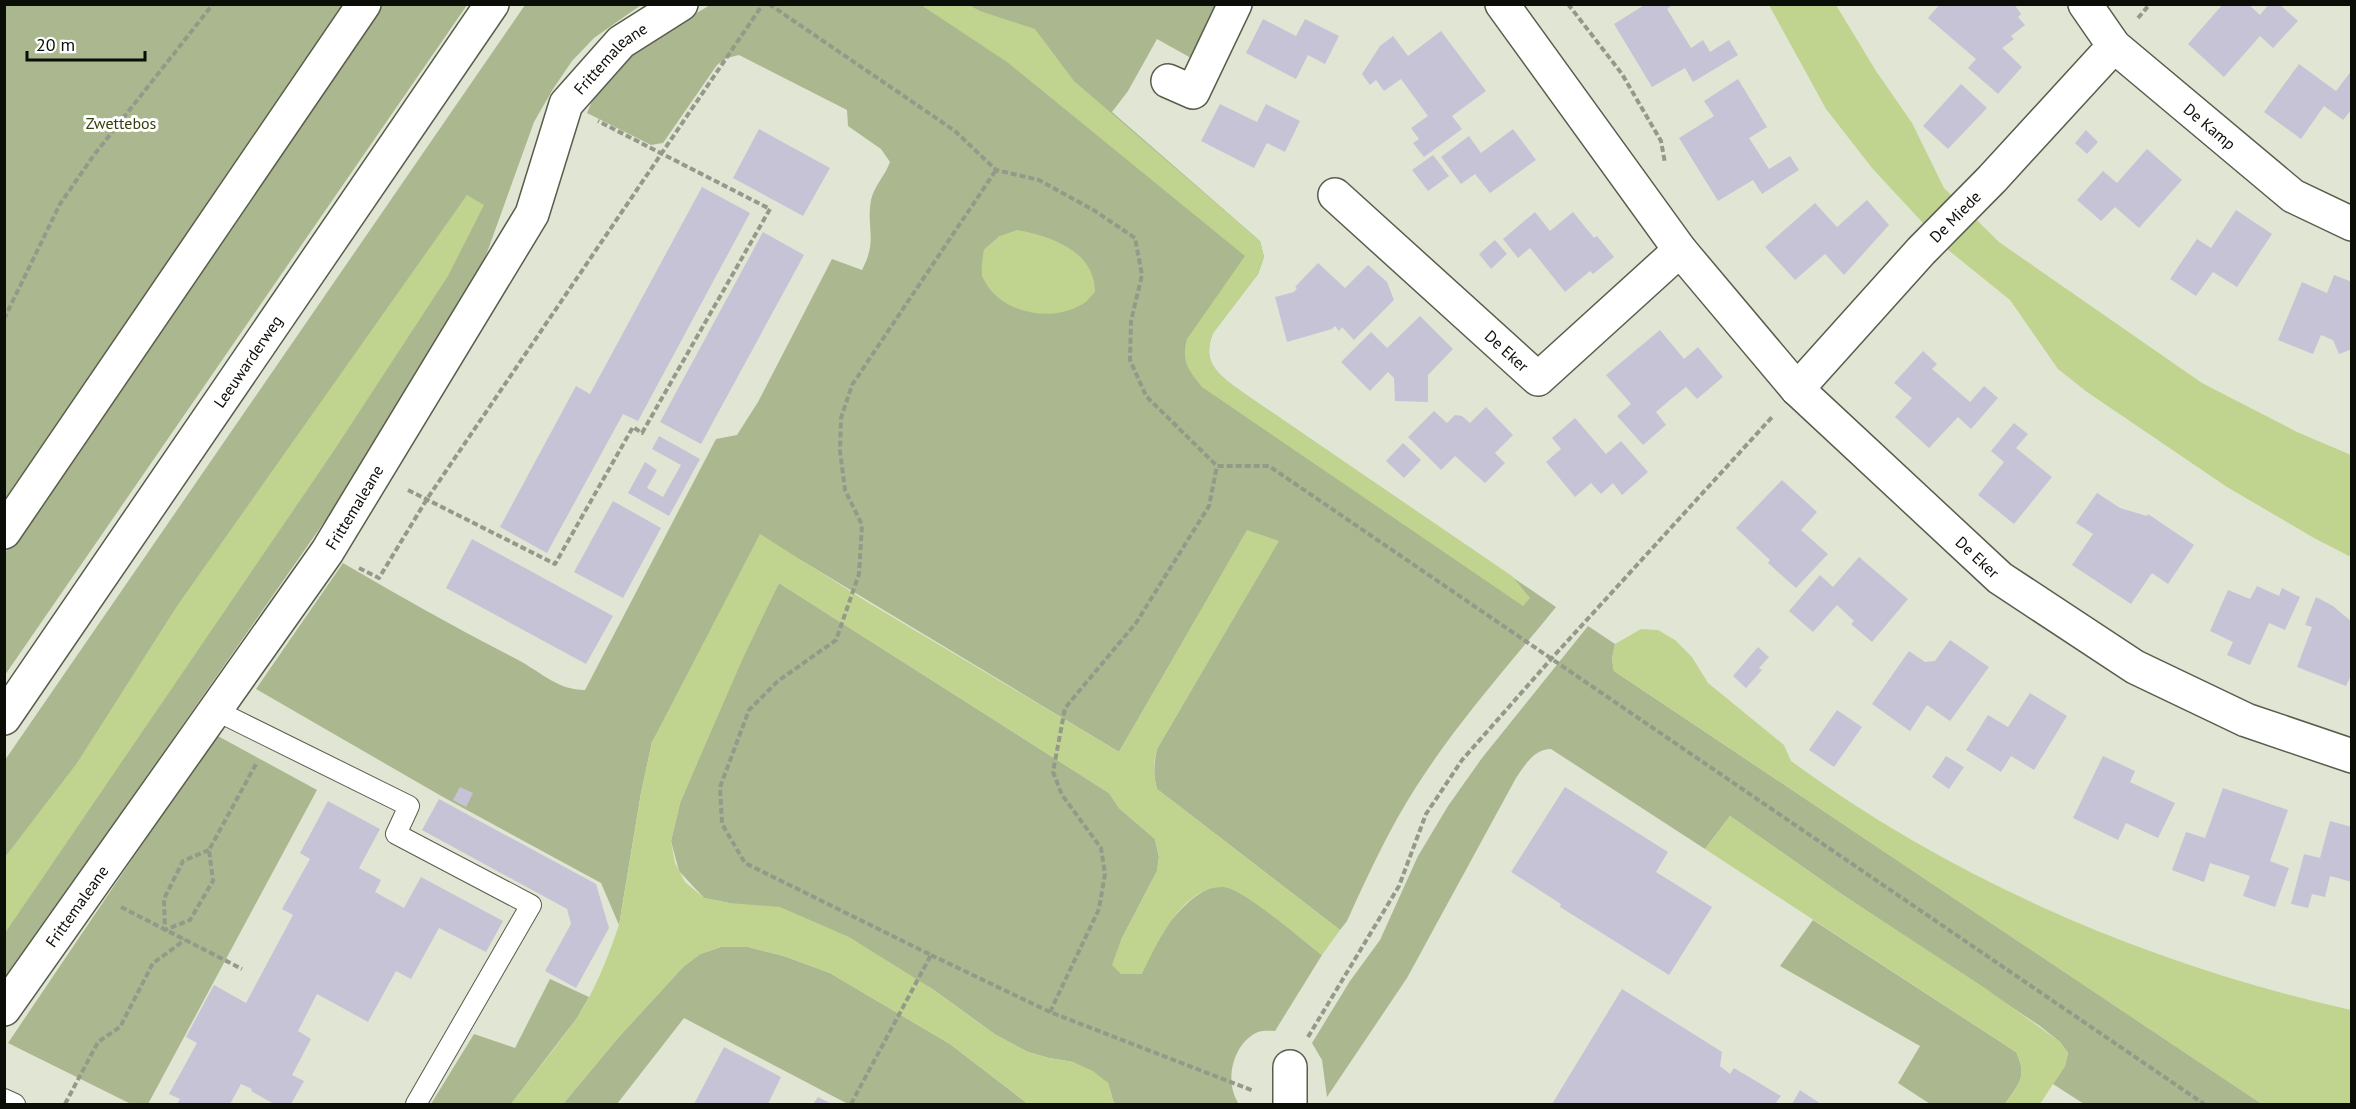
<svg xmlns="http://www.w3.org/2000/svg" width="2356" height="1109" font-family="'PT Sans',sans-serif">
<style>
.green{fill:#abb78f;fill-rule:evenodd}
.water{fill:#c0d490}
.building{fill:#c6c3d7}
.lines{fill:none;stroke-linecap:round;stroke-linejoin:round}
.service-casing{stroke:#585d4c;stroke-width:22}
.minor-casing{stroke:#585d4c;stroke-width:36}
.secondary-casing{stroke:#585d4c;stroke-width:36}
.path{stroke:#94998a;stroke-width:4;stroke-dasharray:6 3;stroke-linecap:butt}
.service{stroke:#fff;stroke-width:20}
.minor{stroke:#fff;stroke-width:33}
.secondary{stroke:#fff;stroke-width:33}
.labels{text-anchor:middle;stroke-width:6;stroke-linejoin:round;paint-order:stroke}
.street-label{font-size:16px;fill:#0b0d07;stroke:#fff}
.park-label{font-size:16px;fill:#343f0c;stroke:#fff}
</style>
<rect width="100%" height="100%" fill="#e0e6d3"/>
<path class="green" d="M4,5H347L5,502H4Z
M383,5H467L5,675V553Z
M525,5H641L594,38L572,61L553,89L534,122L475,286L364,465L5,979V760Z
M710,5H1216L1191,58L1157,39L1128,91L1112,112L1260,241L1264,257L1258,274L1213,333C1200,365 1222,377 1245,394L1556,607C1508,666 1457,723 1416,787C1389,829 1368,875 1347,921L1340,930L1157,789C1153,774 1154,764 1157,749L1278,541L1247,531L1119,752L799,559L652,742L641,793L619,925L601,883L443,797L256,689L343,563C401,597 460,630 520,661C542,673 558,690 585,690L716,439L737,435L758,402L832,259L862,270C878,239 866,230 871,200C874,186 885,176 890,162L881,149L848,126L847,110L739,55L727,58L717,65L663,143L651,145L587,113C590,106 593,98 597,92C619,54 674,27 710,5ZM1000,236L1049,313C1011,311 1006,303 982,276L984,250Z
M779,583L1109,793L1119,808L1155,839L1159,857L1157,871L1121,940L1161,934C1173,917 1202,881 1226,887C1248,892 1301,939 1322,955L1275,1031C1270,1031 1261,1030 1256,1033C1232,1045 1224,1083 1239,1104H1114L1108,1083L1073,1062L1049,1058L1028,1052L996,1035L931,988L729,903L704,898L679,871L671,841L680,803L741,658Z
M1588,626L1615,644L1612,659L1614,671L2262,1104H2084L2053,1084L2065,1066L2068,1053L2060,1042L2040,1026L1840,893L1730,816L1705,849L1551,749C1534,749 1525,765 1516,778L1407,978L1327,1097L1322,1060L1312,1043L1350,981L1380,940L1418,856L1448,806L1482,758Z
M216,735L317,790L148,1104H131L8,1043Z
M1813,920L2016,1052C2028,1077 2019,1083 2005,1104H1930L1898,1083L1920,1046L1780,966Z
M721,947H748L784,956L830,973L950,1044L1028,1104H848L684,1018L617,1104H563L617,1039L683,967L700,954Z
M550,979L589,997L577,1018L511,1104H431L474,1034L515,1048Z"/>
<path class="water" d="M921,5H969L980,11L1035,29L1074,81L1260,241L1264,257L1258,274L1213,333C1200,365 1222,377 1245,394L1512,576L1530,598L1523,606L1202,387C1188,369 1181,362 1187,339L1245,256L1007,62Z
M1769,5H1836L1876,71L1912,123L1944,188L1999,242L2202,383L2297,432L2351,455V557L2314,538L2227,487L2087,392L2058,369L2010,300L1947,249L1872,168L1826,109Z
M467,195L484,205L448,276L333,452L5,933V857L77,763L177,606Z
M1017,230C1051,236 1095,251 1095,292C1090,297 1087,302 1081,305C1050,323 999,313 983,278C980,270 983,258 984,250L1000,236Z
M1247,530L1279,541L1157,749C1153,764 1153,774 1157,789L1340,930L1322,955C1304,941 1241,887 1223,887C1182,886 1157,944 1142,974H1121L1112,965L1121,940L1157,871L1159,857L1155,839L1119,808L1109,793L779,583L743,658L680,803L671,841L675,863L685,882L704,898L729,903L780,907L849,937L931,988L996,1035L1028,1052L1049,1058L1073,1062L1093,1071L1108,1083L1114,1104H1028L950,1044L830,973L784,956L748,947H721L700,954L683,967L617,1039L563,1104H511C532,1076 556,1048 576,1019C595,991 608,957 619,925L641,793L652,742L760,534L869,603L1119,752Z
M1641,629L1658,630L1675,640L1692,657L1708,683L1784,745L1791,761C1957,883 2152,965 2351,1010V1104H2262L1614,671L1612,659L1615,644Z
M1730,816L1840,893L1985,988L2060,1042L2068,1053L2065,1066L2040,1104H2005C2019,1083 2028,1077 2016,1052L1705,849Z"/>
<path class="building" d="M1646,4H1674L1667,9L1691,48L1703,40L1710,52L1729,40L1738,55L1693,82L1685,68L1652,87L1614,24Z
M1940,4H2014L2021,14L2018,17L2025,25L2011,36L2014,39L2002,48L2022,67L1998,94L1968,68L1976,59L1928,18Z
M2223,4H2248L2260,15L2269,4H2279L2298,21L2273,48L2260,36L2224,77L2188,44Z
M1263,19L1296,36L1305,19L1339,36L1325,64L1308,55L1296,79L1246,53Z
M1441,31L1486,91L1452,116L1462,129L1424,157L1413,143L1419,139L1411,128L1428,116L1401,79L1384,91L1376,80L1370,85L1362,74L1380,46L1393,36L1408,56Z
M2299,64L2336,91L2352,70V109L2343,120L2324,106L2301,139L2264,112Z
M1738,79L1767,127L1749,138L1769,169L1790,156L1799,170L1762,194L1753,180L1718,201L1679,138L1714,116L1704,101Z
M1961,84L1987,108L1948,149L1923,126Z
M1220,104L1257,122L1266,104L1300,121L1285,152L1267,143L1254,168L1201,141Z
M759,129L830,168L803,216L733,178Z
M1513,129L1536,160L1490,193L1475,174L1461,184L1441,157L1469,136L1481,153Z
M2086,130L2098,142L2087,154L2075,143Z
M2147,149L2182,180L2139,228L2115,207L2101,221L2077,200L2103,171L2117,183Z
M1433,155L1449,176L1428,191L1412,170Z
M702,187L750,213L638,421L623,414L547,553L500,527L576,386L590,394Z
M1867,200L1889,225L1844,275L1825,254L1795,280L1765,247L1815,203L1837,227Z
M2236,210L2272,234L2237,287L2213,272L2196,296L2170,279L2197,239L2211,248Z
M1535,212L1550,231L1573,212L1594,238L1597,236L1614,257L1593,274L1590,271L1565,292L1530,248L1518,258L1503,239Z
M763,232L804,255L701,444L660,422Z
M1495,240L1507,254L1491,269L1479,254Z
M1318,263L1345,288L1368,265L1387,282L1394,300L1354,340L1342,327L1339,331L1335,326L1332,329L1287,342L1275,297L1294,292L1297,288L1295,287Z
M2334,275L2352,282V349L2339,354L2333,340L2321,335L2313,354L2278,340L2302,282L2327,293Z
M1420,316L1453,349L1428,375V402L1395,401L1394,378L1388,372L1370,391L1341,362L1371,332L1387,348Z
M1660,330L1684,359L1698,347L1723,377L1697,399L1686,387L1671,399L1656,412L1666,425L1643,445L1617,416L1631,404L1606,375Z
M1923,351L1937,364L1932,369L1970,402L1984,386L1998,398L1971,429L1958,417L1929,448L1895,417L1912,398L1894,383Z
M1486,407L1513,435L1495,453L1505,463L1485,483L1455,456L1441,470L1408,437L1434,411L1447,423L1455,415L1462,416L1470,423Z
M1575,418L1606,454L1621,441L1648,472L1622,495L1613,483L1601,494L1591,483L1575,497L1546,462L1561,449L1552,438Z
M2014,423L2028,434L2016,448L2052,477L2014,524L1978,495L2004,462L1991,451Z
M659,436L700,459L669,516L628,493L645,462L657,470L647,488L663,497L681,465L652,449Z
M1403,443L1421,460L1404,478L1386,461Z
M1782,480L1817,512L1801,530L1828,554L1796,588L1768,563L1770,560L1736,528Z
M2097,493L2120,508L2147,516L2148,514L2194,545L2168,584L2152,573L2131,604L2072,565L2093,534L2076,523Z
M613,501L661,528L623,598L574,572Z
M472,539L613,616L586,664L446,588Z
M1859,557L1908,599L1872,642L1851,624L1854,621L1837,605L1813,632L1789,611L1820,575L1833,587Z
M2257,586L2279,596L2282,588L2300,597L2285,630L2269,623L2250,665L2227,655L2233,642L2210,631L2228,590L2250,599Z
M2316,597L2333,606L2352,622V673L2346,686L2297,667L2312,627L2305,625Z
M1950,640L1989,667L1950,721L1927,705L1910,731L1872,704L1909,651L1925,662L1935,661Z
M1758,647L1769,657L1759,668L1762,670L1746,688L1733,676Z
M2030,693L2067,716L2034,770L2011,756L2001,772L1966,750L1988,715L2008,727Z
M1837,710L1862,727L1834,767L1809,750Z
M1946,756L1964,767L1949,789L1932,777Z
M2103,756L2135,771L2130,782L2175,803L2158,838L2126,823L2118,840L2073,818Z
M460,787L473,793L466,807L453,800Z
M1565,787L1668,852L1656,872L1712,907L1669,975L1560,907L1561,904L1511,872Z
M2223,788L2288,810L2270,861L2289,868L2275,907L2243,896L2250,876L2210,863L2204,882L2172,870L2186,832L2205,838Z
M439,799L596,884L609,928L576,988L545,971L571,924L567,909L422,830Z
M328,801L380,829L359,868L381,880L375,892L404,908L421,877L503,921L486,952L439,928L411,979L396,971L368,1022L317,994L298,1031L311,1039L292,1075L304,1081L291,1104H274L251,1091L252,1089L241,1084L230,1104H177L180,1099L169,1094L197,1043L186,1037L214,985L246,1003L293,915L282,909L310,859L300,853Z
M2330,821L2352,827V882L2330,876L2325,897L2312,894L2308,908L2291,904L2304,854L2320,858Z
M1622,989L1722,1052L1720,1066L1730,1074L1734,1068L1781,1096L1776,1102L1780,1104H1552Z
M724,1047L781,1077L768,1104H694Z
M1800,1090L1821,1104H1792Z
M818,1097L832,1104H813Z"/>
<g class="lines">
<defs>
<path id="service" d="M215,710L409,806L396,834L531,905L416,1104
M4,1099L15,1104"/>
<g id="minor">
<path id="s1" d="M1502,4L1680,250L1797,389L2000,578L2135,667L2246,720L2352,756"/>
<path id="s2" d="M2085,4L2114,46L2293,196L2352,224"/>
<path d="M1168,81L1193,92L1235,4"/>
<path id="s3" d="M1335,195L1538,379L1680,250"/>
<path id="s4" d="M1797,389L1921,251L1992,179L2114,46"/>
<path d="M4,532L364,4"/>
<path id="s5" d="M4,1009L327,552L532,214L566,104L621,42L681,4"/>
<path d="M1290,1104V1067"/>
</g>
<g id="secondary">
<path id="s6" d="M4,718L492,4"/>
</g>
</defs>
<use href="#service" class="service-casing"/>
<use href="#minor" class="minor-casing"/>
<use href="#secondary" class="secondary-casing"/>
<path class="path" d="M769,4L955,131L996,170L1039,180L1095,211L1135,238L1142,275L1131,321L1130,360L1146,396L1217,466H1269L2204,1104
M1568,4L1622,74L1661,141L1665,163
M2138,18L2150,4
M4,319L60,204L94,155L213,4
M408,490L555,564L633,427L642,433L770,209L598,121
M359,568L379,578L427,499L763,4
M209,850L183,861L164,899L165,930L190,920L213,881L209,850L256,764
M121,907L242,969
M931,955L1050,1012L1254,1091
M1050,1012L1099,909L1105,874L1101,848L1062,795L1053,772L1065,708L1136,623L1209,506L1217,466
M1308,1037L1399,886L1426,814L1462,760L1552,658L1773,416
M65,1104L98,1042L120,1027L153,963L185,940
M851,1104L931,955L745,863L722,824L720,787L749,710L778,681L836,640L859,574L862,525L845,490L840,451L841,418L852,385L996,170"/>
<use href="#service" class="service"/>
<use href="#minor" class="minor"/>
<use href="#secondary" class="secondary"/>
</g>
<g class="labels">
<g class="street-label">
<text dy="6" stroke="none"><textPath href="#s5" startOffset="1134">Frittemaleane</textPath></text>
<text dy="6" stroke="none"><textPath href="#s2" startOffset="176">De Kamp</textPath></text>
<text dy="6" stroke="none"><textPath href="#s4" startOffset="234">De Miede</textPath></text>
<text dy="6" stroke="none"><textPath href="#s3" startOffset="232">De Eker</textPath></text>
<text dy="6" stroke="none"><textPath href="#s6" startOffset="432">Leeuwarderweg</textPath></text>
<text dy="6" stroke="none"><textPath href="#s5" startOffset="612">Frittemaleane</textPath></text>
<text dy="6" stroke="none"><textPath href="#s1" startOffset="732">De Eker</textPath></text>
<text dy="6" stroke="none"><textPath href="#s5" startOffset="126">Frittemaleane</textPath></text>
</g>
<g class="park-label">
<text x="121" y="129">Zwettebos</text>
</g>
</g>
<rect width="2356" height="1109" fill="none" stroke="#0b0d07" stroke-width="12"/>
<path d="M27 51v9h118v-9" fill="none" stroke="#0b0d07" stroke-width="3"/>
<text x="36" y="51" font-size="18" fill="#0b0d07" stroke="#ffffff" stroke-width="4.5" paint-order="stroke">20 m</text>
</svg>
